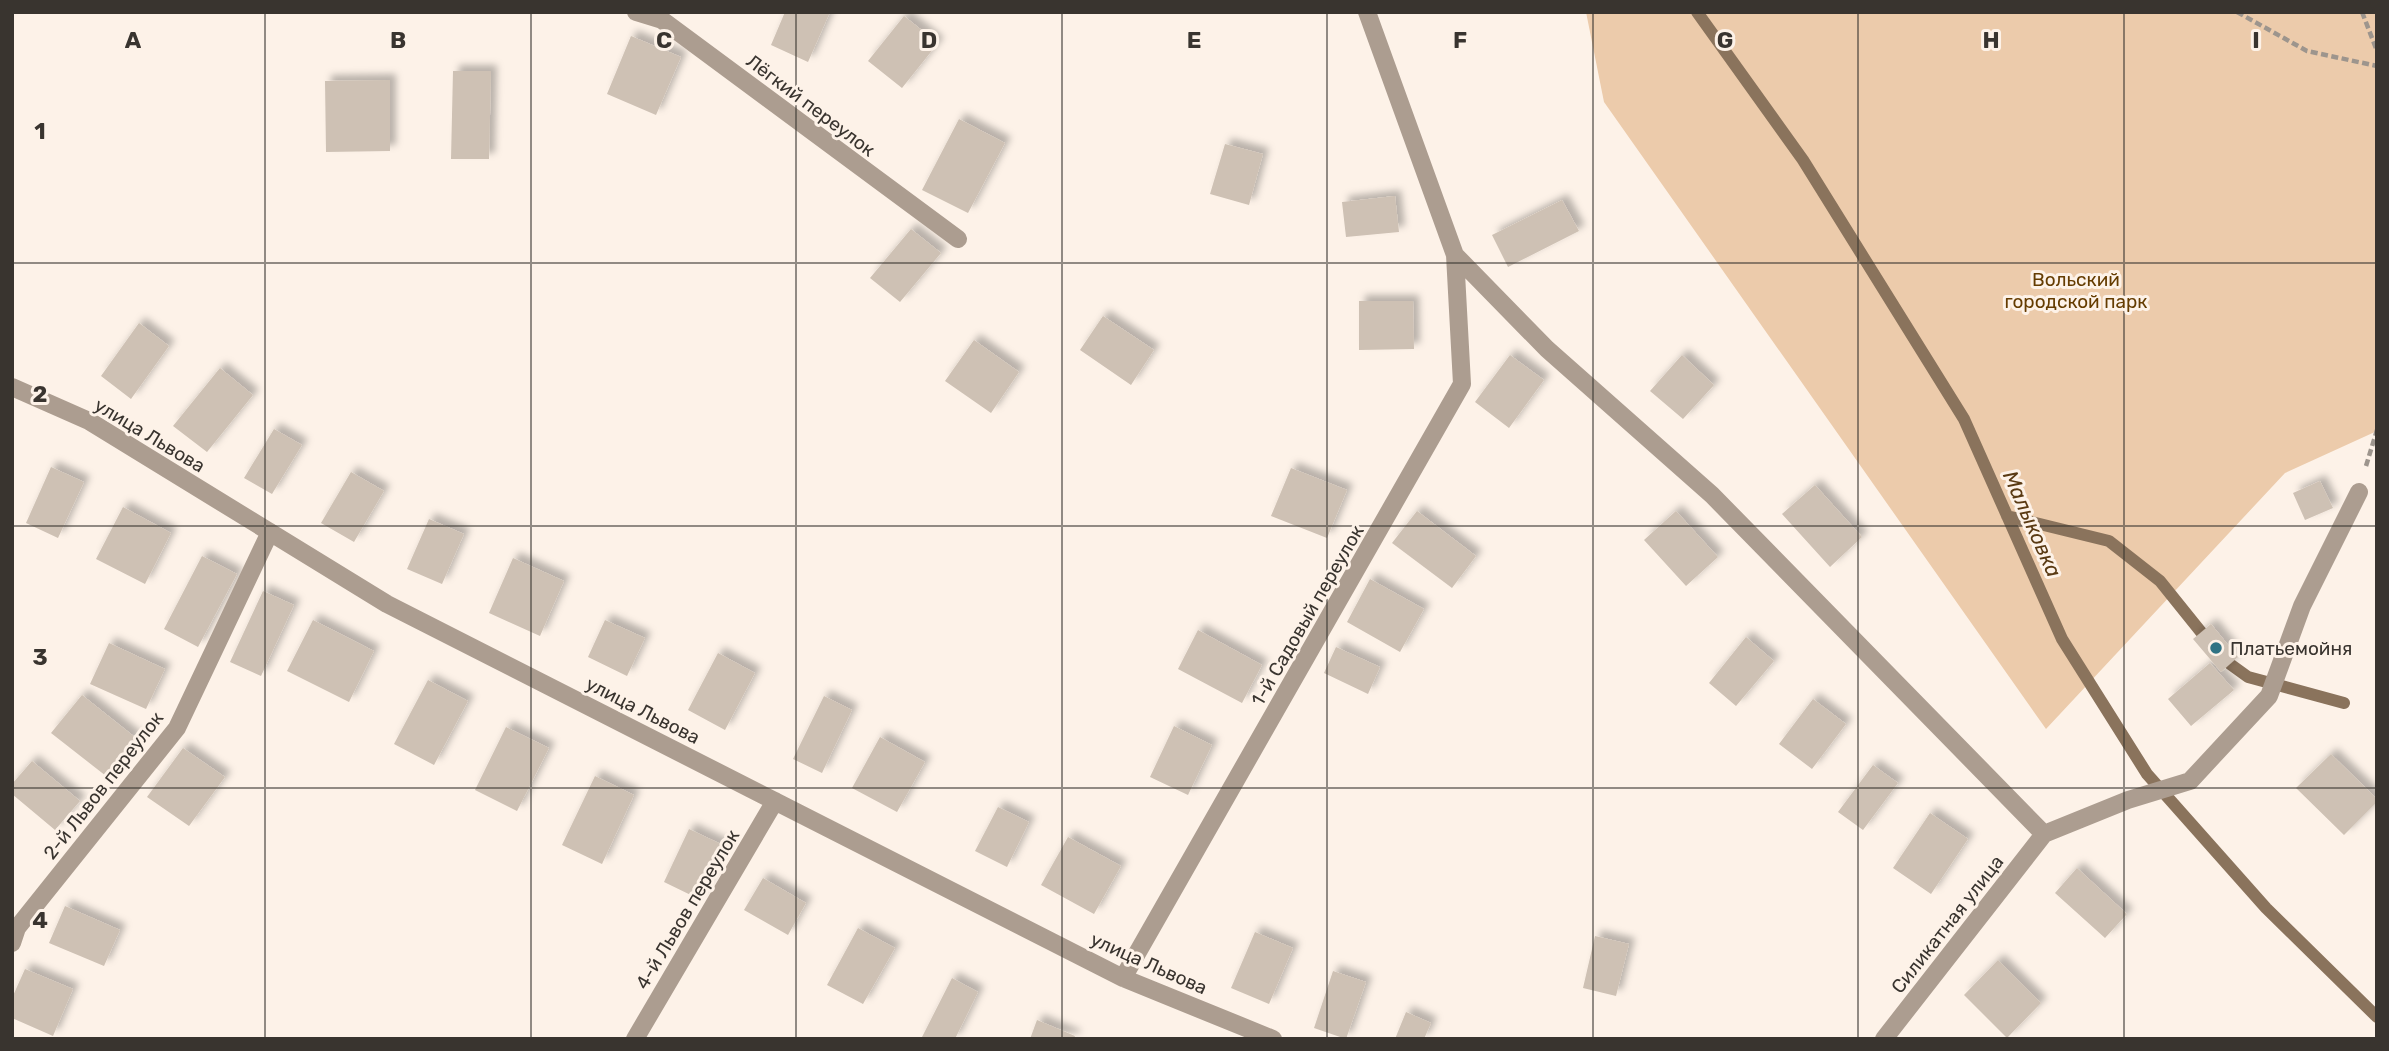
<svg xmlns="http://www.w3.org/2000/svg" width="2389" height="1051" font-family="Rubik,sans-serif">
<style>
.green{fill:#eccbab}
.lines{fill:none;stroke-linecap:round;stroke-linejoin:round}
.stream{stroke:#8a735c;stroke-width:12}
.building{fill:#cec1b4;filter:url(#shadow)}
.path{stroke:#9d958d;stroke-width:4.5;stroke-dasharray:7 3.5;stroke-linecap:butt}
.minor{stroke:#ac9d90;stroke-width:18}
.grid{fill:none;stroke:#39342f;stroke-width:2;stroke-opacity:0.55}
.poi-dot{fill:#307384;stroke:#fdf2e8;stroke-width:2.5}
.labels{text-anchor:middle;stroke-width:6;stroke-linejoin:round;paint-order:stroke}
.street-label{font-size:19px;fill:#39342f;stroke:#fdf2e8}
.park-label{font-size:19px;fill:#653c01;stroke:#fdf2e8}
.poi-label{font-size:19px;fill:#39342f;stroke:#fdf2e8;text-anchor:start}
.water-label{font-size:21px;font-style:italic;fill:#5a3a13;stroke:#fdf2e8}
.grid-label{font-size:23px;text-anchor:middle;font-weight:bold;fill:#39342f;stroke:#fdf2e8;stroke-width:6;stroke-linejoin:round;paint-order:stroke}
</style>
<defs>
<filter id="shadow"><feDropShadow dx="6" dy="-6" stdDeviation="3.5" flood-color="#0004"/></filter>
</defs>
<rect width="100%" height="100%" fill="#fdf2e8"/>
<path class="green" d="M1586,12H2377V431L2285,473L2046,729L1604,102Z"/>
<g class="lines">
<path class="stream" d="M1697,12L1803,160L1964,419L2062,639L2147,774L2266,908L2377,1017
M2007,516L2109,541L2160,581L2201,632
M2230,664L2248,677L2344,703"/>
</g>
<path class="building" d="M785,12H830L808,62L771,45Z
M904,16L938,43L902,88L868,61Z
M631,36L681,57L656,115L607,94Z
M453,71H491L489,159H451Z
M390,80V151L326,152L325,81Z
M959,119L1005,143L968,213L922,190Z
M1225,144L1263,154L1249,205L1210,194Z
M1395,196L1399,232L1346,237L1342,202Z
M1562,200L1579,231L1508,267L1492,235Z
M911,229L941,253L900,302L870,278Z
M1359,301H1413L1414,349L1359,350Z
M1103,316L1154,350L1131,385L1080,350Z
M139,323L169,346L131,399L101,376Z
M974,340L1019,372L991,413L945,381Z
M1510,355L1544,380L1509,428L1475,402Z
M1682,355L1714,385L1683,419L1650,391Z
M220,368L253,395L207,452L173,426Z
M274,429L302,445L272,494L244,478Z
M51,467L84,482L58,538L26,523Z
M1291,468L1347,490L1327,538L1271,516Z
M351,472L384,491L354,542L321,523Z
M2320,481L2333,508L2305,520L2293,493Z
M1815,485L1862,537L1830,567L1782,514Z
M123,507L171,533L145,584L96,559Z
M1417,511L1476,556L1452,588L1392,543Z
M1676,511L1718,557L1686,586L1644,540Z
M429,519L464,534L442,584L407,569Z
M202,556L237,574L198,647L164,629Z
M513,558L564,581L540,636L489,613Z
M1370,579L1424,609L1400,652L1347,622Z
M263,591L294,605L261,676L230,662Z
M313,620L374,651L349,702L287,671Z
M605,620L645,638L627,676L588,657Z
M2211,624L2238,657L2221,672L2193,639Z
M1198,630L1262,665L1242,703L1178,669Z
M1746,637L1774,661L1736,706L1709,683Z
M109,643L165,669L146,709L90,684Z
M1336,647L1380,667L1368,694L1324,673Z
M718,653L755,673L725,730L688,710Z
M2210,663L2234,690L2191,726L2168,699Z
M428,680L468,701L434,765L394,744Z
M82,695L136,738L106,776L51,733Z
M824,696L852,710L822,773L793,759Z
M1813,699L1846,724L1812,769L1779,744Z
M1174,726L1212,745L1188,795L1150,777Z
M506,727L549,748L517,811L475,790Z
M880,737L925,762L897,812L852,788Z
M183,748L225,777L189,826L147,797Z
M2331,754L2377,799V802L2344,835L2296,788Z
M32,761L80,801L55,830L12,794V784Z
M1873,765L1898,783L1863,830L1838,812Z
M595,776L634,795L602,864L562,845Z
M998,807L1029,822L1007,867L975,851Z
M1930,813L1968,839L1931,894L1893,868Z
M689,829L725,846L699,899L664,882Z
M1068,837L1121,866L1094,914L1041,885Z
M2077,868L2127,914L2105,938L2055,893Z
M763,878L806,903L788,935L744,910Z
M65,906L120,930L104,966L49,943Z
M858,928L895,948L863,1004L827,985Z
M1255,932L1293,948L1269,1004L1231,988Z
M1595,936L1629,944L1616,996L1583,988Z
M1998,960L2041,1003L2007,1038L1964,995Z
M25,969L73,989L53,1036L12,1018V998Z
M1333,971L1366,982L1346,1039L1314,1028Z
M952,978L978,992L955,1039H921Z
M1406,1012L1431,1023L1424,1039H1395Z
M1037,1020L1075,1036L1074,1039H1030Z"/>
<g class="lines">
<path class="path" d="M2237,12L2307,51L2377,66
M2362,12L2377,51
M2366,466L2377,430"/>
<path class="minor" d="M636,12L662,20L958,239
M1455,255L1547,349L1712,495L2044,834
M12,387L89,421L387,604L1123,978L1273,1039
M2044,834L2128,800L2190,781L2269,696L2302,606L2359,492
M12,943L17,928L177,728L270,532
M1123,978L1462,384L1455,255L1367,12
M635,1039L775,801
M1884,1039L2044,834"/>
</g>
<path class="grid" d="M265,12V1039M531,12V1039M796,12V1039M1062,12V1039M1327,12V1039M1593,12V1039M1858,12V1039M2124,12V1039M12,263H2377M12,526H2377M12,788H2377"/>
<circle class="poi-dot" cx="2216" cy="648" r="7"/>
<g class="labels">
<g class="street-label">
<text transform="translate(811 105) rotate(37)" y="7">Лёгкий переулок</text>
<text transform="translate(150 435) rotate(31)" y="7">улица Львова</text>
<text transform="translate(1307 615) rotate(-60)" y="7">1-й Садовый переулок</text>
<text transform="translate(643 710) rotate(27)" y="7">улица Львова</text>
<text transform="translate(103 785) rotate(-52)" y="7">2-й Львов переулок</text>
<text transform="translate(687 909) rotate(-59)" y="7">4-й Львов переулок</text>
<text transform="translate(1947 924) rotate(-52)" y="7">Силикатная улица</text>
<text transform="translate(1149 963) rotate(24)" y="7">улица Львова</text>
</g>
<g class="park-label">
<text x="2076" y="286">Вольский<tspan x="2076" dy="22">городской парк</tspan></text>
</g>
<g class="poi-label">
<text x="2230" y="655">Платьемойня</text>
</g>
<g class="water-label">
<text transform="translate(2032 524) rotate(66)" y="7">Малыковка</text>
</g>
</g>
<g class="grid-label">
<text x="133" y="48">A</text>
<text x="398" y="48">B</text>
<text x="664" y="48">C</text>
<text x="929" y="48">D</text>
<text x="1194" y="48">E</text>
<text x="1460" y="48">F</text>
<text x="1725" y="48">G</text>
<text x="1991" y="48">H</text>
<text x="2256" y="48">I</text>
<text x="40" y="139">1</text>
<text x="40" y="402">2</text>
<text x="40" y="665">3</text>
<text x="40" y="928">4</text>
</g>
<rect width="2389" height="1051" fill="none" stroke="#39342f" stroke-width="28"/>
</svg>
